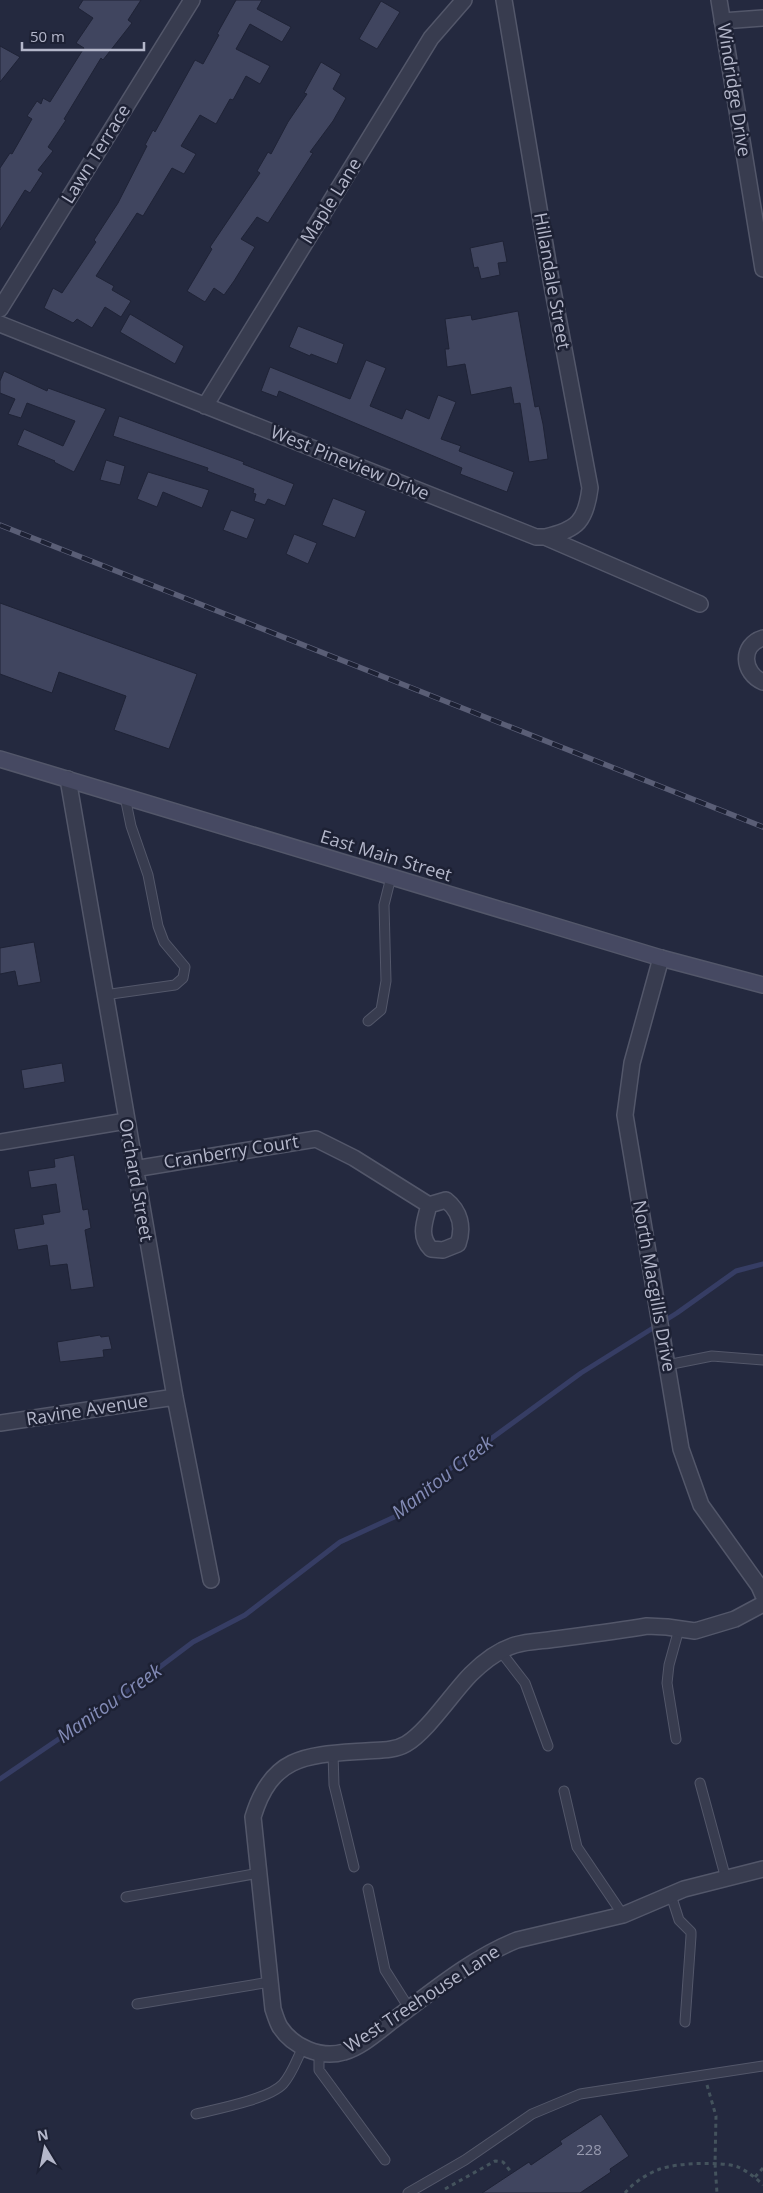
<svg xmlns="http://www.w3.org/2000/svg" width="763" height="2193" font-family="'Open Sans',sans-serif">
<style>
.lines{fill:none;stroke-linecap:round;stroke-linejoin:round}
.stream{stroke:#363d64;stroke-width:5}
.building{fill:#40455f;stroke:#1f2336}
.service-casing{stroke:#53576a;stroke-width:11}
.minor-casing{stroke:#53576a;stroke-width:18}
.secondary-casing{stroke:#53576a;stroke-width:18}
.path{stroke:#44535d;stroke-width:3;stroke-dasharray:4 4;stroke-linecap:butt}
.service{stroke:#383c4f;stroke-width:9}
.minor{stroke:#383c4f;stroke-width:15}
.secondary{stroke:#464962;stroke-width:15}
.rail-casing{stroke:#5a5e76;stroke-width:5.5}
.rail{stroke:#1d2134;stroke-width:4;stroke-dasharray:11;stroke-linecap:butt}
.labels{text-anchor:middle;stroke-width:5;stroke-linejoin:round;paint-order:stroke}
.number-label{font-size:15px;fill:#979aaf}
.street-label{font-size:18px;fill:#b4b7ca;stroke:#1d2134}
.water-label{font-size:19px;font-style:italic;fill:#838bb6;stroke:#1d2134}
</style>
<rect width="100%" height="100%" fill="#24293f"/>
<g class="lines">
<path class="stream" d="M0,1779L116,1700L193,1642L245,1615L340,1542L403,1513L429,1484L581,1373L677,1313L736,1271L763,1264"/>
</g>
<path class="building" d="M83,0H141L128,20L132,23L103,60L101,58L64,119L66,120L48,147L53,151L38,170L43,173L30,193L25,190L0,230V168L10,153L12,154L32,119L27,116L37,101L41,104L43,98L50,102L84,48L76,43L93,18L78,8Z
M236,0H262L257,9L291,27L282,42L250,24L236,49L270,66L260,84L246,76L233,100L230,99L216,124L200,115L181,146L196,154L184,174L172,168L143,216L137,213L96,276L114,286L112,290L131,301L121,317L105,307L92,328L77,319L73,323L44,308L53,288L62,293L96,242L94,240L118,203L147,146L145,145L153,130L155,132L195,60L203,64L219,35L217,34Z
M381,1L400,12L377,49L359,39Z
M0,46L20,57L0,82Z
M321,62L341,74L333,89L346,98L333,121L310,152L313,153L268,223L257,217L241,239L255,247L234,281L224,295L214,288L205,302L187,291L212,249L210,247L260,173L257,171L268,152L271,154L288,122L307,94L304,93Z
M503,241L507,262L498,263L500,275L481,279L478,267L474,268L470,248Z
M518,311L535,407L539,406L543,424L548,459L529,462L520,403L514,404L511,387L471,395L465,364L447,367L445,349H449L445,319L471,315L472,320Z
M130,314L184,346L175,364L120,332Z
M298,326L344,344L337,364L311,354L310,356L289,347Z
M366,360L386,368L370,406L402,419L406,409L429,419L438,395L456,402L441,439L461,446L459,451L514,472L507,492L460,474L462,468L279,391L277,397L261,391L270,367L350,399Z
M4,371L47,391L48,388L106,409L74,472L54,462L55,461L17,445L24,429L63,446L75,421L27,403L21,418L8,414L15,399L0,393V381Z
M119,416L244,462L243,464L294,484L285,506L268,499L265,505L254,501L256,494L253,493L254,489L207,471L208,468L113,436Z
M106,460L125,466L120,485L100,480Z
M148,472L209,490L202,508L163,492L157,507L137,499Z
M333,498L366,511L355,538L322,525Z
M231,510L255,519L247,539L223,530Z
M294,534L317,543L308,564L286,554Z
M0,603L197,674L169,749L114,730L126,696L59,672L52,693L0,674Z
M34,942L41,982L18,986L15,971L0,974V948Z
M62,1063L65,1082L24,1089L21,1070Z
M74,1155L83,1210L88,1209L91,1228L85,1230L94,1287L71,1290L67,1264L50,1266L47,1245L18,1250L14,1229L44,1224L42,1215L60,1212L56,1184L31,1188L28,1171L55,1167L54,1159Z
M100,1335L101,1337L109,1336L112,1349L103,1350L104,1357L60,1362L57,1342Z
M601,2114L629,2156L610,2169L611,2172L580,2193H482L529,2162L531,2165L562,2144L560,2141Z"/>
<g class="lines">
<defs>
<path id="service" d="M104,995L175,985L183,978L185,967L164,942L158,926L148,875L131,826L125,797
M368,1021L381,1010L386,981L384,905L391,877
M667,1365L712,1356L763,1360
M501,1652L525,1683L548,1746
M676,1739L667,1683L669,1665L679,1629
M333,1753L334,1785L354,1867
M700,1783L726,1879
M564,1791L577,1847L623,1915
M368,1889L385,1970L409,2008
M671,1895L679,1920L691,1932V1936L685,2022
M126,1897L259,1873
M137,2004L270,1982
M319,2053V2070L385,2160
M196,2114C217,2109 269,2099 283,2084C292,2074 297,2059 303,2047
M408,2193L465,2160L532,2114L580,2094L763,2066"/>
<path id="minor" d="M504,0L551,280L590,488C586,520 578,530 545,537
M719,0L763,269
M722,21L763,18
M0,309L192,0
M0,324L536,537H545L700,604
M205,406L431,38L464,0
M763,638C740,645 742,673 763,682
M68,779L175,1397L211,1580
M661,958L632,1063L625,1115L681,1449L701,1505L759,1586L763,1595
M0,1142L126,1121
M134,1169L316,1139L354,1158L429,1205
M446,1200C460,1211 464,1227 458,1244L443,1250L431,1249C418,1236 425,1221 429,1205Z
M0,1423L175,1397
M763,1604L735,1619L695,1631L667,1627L647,1626C617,1631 586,1635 556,1639C543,1641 528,1641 515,1645C499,1650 482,1663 471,1674C453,1692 427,1732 406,1744C394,1751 379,1750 366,1751C308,1755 272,1754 253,1817L273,2009C275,2015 277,2022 280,2027C293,2047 321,2059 344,2052C362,2047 380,2030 395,2019C434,1990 472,1958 517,1940L623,1915L684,1889L763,1869"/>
<path id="secondary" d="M0,759L661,958L763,985"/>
</defs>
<use href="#service" class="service-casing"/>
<use href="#minor" class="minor-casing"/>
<use href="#secondary" class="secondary-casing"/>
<path class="path" d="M707,2085L716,2116L715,2164L717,2193
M755,2177L763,2168
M445,2189L495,2161L503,2162L512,2173
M625,2193C634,2182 647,2174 660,2169C677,2163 721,2161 738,2167C747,2171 756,2178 763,2185"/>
<use href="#service" class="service"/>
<use href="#minor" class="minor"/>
<use href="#secondary" class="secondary"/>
<defs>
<path id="rail" d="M0,525L763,827"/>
</defs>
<use href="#rail" class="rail-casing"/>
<use href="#rail" class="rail"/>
</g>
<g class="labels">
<g class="number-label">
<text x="589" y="2155">228</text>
</g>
<g class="street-label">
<text transform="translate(734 90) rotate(81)" y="6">Windridge Drive</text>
<text transform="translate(96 154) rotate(-58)" y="6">Lawn Terrace</text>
<text transform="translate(331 201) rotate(-58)" y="6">Maple Lane</text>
<text transform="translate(552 281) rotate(80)" y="6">Hillandale Street</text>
<text transform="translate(350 463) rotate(22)" y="6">West Pineview Drive</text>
<text transform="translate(386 856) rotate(17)" y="6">East Main Street</text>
<text transform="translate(231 1152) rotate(-9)" y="6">Cranberry Court</text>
<text transform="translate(136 1180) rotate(80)" y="6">Orchard Street</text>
<text transform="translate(654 1286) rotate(80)" y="6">North Macgillis Drive</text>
<text transform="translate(87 1410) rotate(-9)" y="6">Ravine Avenue</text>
<text transform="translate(422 1999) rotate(-33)" y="6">West Treehouse Lane</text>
</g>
<g class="water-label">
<text transform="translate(442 1477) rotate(-38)" y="7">Manitou Creek</text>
<text transform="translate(109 1703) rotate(-35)" y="7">Manitou Creek</text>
</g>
</g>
<g transform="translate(45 2148) rotate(350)" stroke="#1d2134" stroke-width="4" paint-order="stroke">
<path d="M0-4L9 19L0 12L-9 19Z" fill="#b4b7ca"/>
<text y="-8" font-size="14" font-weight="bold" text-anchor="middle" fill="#b4b7ca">N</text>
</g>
<path d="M22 42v8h122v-8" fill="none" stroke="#b4b7ca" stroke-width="2.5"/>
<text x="30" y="42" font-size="15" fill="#b4b7ca" stroke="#1d2134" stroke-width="4" paint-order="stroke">50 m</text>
</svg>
